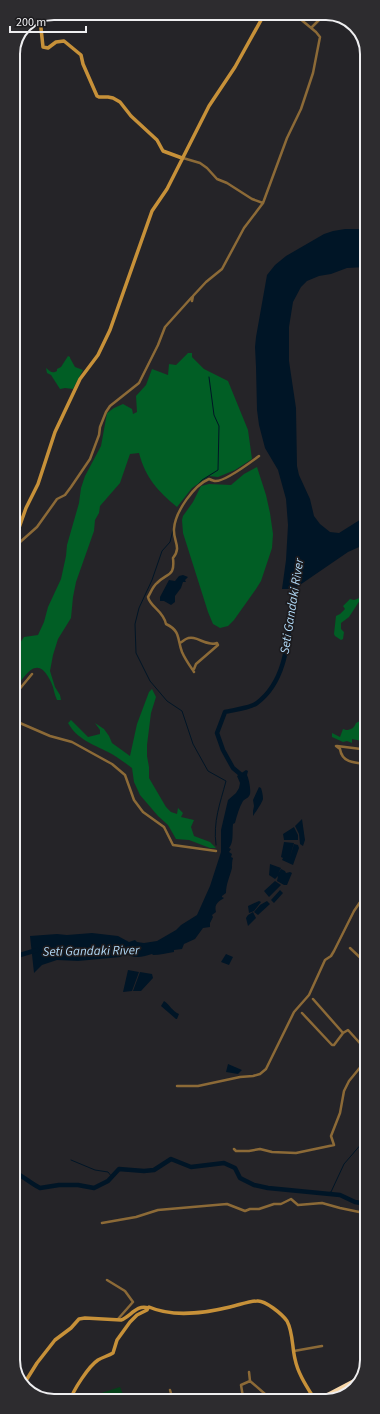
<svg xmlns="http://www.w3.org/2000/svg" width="380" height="1414" font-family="'Source Sans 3',sans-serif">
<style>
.green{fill:#054019}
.forest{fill:#015e25}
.water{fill:#001526}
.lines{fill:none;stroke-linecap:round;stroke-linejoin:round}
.stream{stroke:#001526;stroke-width:1}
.river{stroke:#001526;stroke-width:4.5}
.street{stroke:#8c6a37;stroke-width:2.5}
.secondary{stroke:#c79139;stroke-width:3.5}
.highway{stroke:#f8d7a8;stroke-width:5}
.labels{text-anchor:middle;stroke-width:3.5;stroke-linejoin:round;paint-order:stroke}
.water-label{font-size:13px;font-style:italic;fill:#b1d9f7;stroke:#1c1b1e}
.rim{fill:none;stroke:#eeeef0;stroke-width:2}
</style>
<rect width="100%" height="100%" fill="#252428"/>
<path class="green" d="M120,1387L126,1401H91L92,1396Z"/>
<path class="forest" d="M188,353H192V357L204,369L228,381L248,430L252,459L235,470L218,477L209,476L192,488L177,507C158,491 146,479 139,453L130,454L120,483L100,506L99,513L95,520L94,531L76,582L73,597L71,618L58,639L53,655L50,671L55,687L60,695L61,700H57C54,694 54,688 51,682C37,652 25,676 13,692V662L20,650V643L24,637L38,635L44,622L48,607L61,579L66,556L67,545L79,503L81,488L85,476L101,446L107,413L114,408L123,404L132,409L133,414L137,412L136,396L146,385L152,369L168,375L169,364L176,365Z
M68,356L70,357V358L75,367L83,370L73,389L65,388L60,389L51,375L47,373L46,368C50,371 52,374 57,371V369L61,367Z
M257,467L266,495L270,513L273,534L272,548L261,581L256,589L234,620L228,626L220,628L213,624L208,612L183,533L182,520L183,516L193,502L201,486L209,484L231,485L244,474Z
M362,597L349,617L341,623V629L344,632L343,639L341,640L335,636L334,634L336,616L340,614L345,609L343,606L350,599L354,600Z
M152,689L156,697L151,713L147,745V756L149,767V778L166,807L171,812L177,814L178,808L183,813L181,817L194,820L191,827L194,836L210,842L216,848H210L189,840L176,839L168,825L158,816L140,795L134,782L132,768C124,762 116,756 108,752C92,744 77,739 68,723L71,720L88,737L100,734V730L95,723L104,729L109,736L112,743L130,756L137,724L149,692Z
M360,721L367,723V742L352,739V743L347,741L343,742L332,737V733L340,737L343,729L346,730C351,730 354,728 356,723Z"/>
<path class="water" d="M345,229H366V267L347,268L331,274L319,276L307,281L301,287L293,302L289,327V361L296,408L297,466L299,475L310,499L314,516L320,524L330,532L339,533L366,516V544L348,552L294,589H282L286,560L288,525L286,499L278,470L265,448L259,425L257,410L256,367L255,347L256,337L267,275L275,265L286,256L324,234L333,231Z
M183,575L188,577L185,580L186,582H183L181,588L175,596V602L171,605L164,601H160V597L169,580L175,581L179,576Z
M246,770L248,771L247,775C249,779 251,790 250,794C249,798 246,798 243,801C239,808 237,815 235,823L233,824C232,833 234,842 229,848L231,849L229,852L232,854L231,857L233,858C232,861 232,864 232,868C230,876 226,884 226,893L222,896V897L224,898C218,902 214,904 216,912L212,915L213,917L210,923V927L203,928L195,939L184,944L182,949L174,950V952C166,953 160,955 153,955L152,954C144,957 132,959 125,953L121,957L78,961L57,960L42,965L34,973L30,936L57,934L67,935L92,933L118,936L129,942L135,940L137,942L144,943L157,941L176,930L181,925L197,915L210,886L221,852V830L228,800L236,793L239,788L240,783L237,776Z
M259,787L261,788C262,791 263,795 263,799C262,803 255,813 253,816V811L254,806L253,800Z
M302,819L305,840L303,846L300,844L299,834L295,826Z
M294,827L298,835V840H284L283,834Z
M284,842L294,843L289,860L294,844L298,845L299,848L293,865L282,860L283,858L281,857Z
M270,864L281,868L278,874L281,869L285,871L286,873L290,872L292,873L287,885H284L277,881L278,876L275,879L269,875Z
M275,881L281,885L269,897L264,891Z
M280,890L283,893L274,903L271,900Z
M259,901L261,902L254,911L249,913L248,906Z
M267,901L270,904L258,915L254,912L260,905Z
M253,912L256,918L248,926L246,918L248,915Z
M226,954L233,957L229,965L221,962Z
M128,970L139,972L132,991L123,992Z
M140,972L152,974L153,978L141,991H133Z
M164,1001C170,1005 172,1011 179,1014L177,1019H176L161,1006Z
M228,1064L242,1070L238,1074L226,1072Z"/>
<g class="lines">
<path class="stream" d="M198,485L202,480L218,470L219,426L214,415L209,377
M173,530L170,542L162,551L152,580L139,608L135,624L136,653L150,681L167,701L182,711L193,744L208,771L226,781C220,804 213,821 216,845
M71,1160L95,1170L108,1172L112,1177
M324,1194L331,1192L344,1164L363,1142H367"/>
<path class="river" d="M245,778L233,768L223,750L217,733L225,712C233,710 251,708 257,703C293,676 287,622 295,583
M14,965L20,955L37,950
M14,1003V1015
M14,1172C23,1176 30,1183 40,1188L59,1185H78L94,1188L108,1181L119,1169L144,1171L154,1170L171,1159L191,1167L224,1163L235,1168L240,1178L254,1185L268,1188L340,1195L355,1202L367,1204"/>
<path class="street" d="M311,28L320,19L321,13
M183,158L200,163L207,168L217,179L227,183L252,199L263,203
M192,301L193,296L206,282L222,269L244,228L263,203L287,138L301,109L313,73L320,37L316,32L293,13
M14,544L19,543L37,527L57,499L65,495L71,487L90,459L99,435L100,427L106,412L110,406L139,383L158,345L165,327L192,297
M180,643C182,642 184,640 186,639C196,634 206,647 217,643L218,645L196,664L194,669H192
M194,672C190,666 185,659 182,652C177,639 181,631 166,624C163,610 150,607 148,597C151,592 153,586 157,583C168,572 175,577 173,558C182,547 173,541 174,529C175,512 194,485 209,479C209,479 214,481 215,481C224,482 251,462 259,456
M13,697L32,674
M13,720L50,736L72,742L112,764L125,775L134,800L143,812L164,827L173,845L216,851
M336,746L340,749C342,763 355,763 367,764
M337,746L361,749L367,751
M366,885L367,879
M350,948L367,964
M313,999L343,1033L348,1030L367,1051
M302,1013L332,1045H334L343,1033
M177,1086H198L240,1077L253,1076L260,1074L266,1069L294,1012L309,995L325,960L331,956L334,951L354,911L367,892
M234,1149L236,1151H249L260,1149L272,1152L296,1153L334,1145L331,1136L340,1113L344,1091L349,1081L367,1059
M102,1223L136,1217L158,1210L227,1204L245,1211L250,1209H259L274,1204H281L291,1199L298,1205L322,1203L340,1208L364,1213L367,1215
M107,1280L125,1291L133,1302L118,1319
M294,1351L322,1346
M250,1381L272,1400
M170,1390L173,1400
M237,1400L243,1397L241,1385L250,1381L249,1372"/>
<path class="secondary" d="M40,19L43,47L48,48L56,42L64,41L81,55L83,64L97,96L99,97H108L113,98L120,102L131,116L157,140L163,151L182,158
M13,545L26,508L38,484L55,432L80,379L98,355L110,330L152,211L167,189L209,106L235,67L265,13
M148,1308L149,1307C174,1318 205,1313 230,1307C239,1305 249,1301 257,1301C265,1300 282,1314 287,1321C293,1332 292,1347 295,1359C298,1374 307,1387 315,1400
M20,1379H27L37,1363L55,1340L71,1328L79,1319L85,1318L121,1320C130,1317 137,1304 148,1308L147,1310L137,1315L130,1322L117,1340L113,1353C108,1356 103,1357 98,1360C89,1366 73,1390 70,1401"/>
<path class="highway" d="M319,1400L361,1378"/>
</g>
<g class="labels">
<g class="water-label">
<text transform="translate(291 606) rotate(-81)" y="5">Seti Gandaki River</text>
<text transform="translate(91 950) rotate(-1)" y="5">Seti Gandaki River</text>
</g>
</g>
<path d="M0 0H380V1414H0ZM54 20H326A34 34 0 0 1 360 54V1360A34 34 0 0 1 326 1394H54A34 34 0 0 1 20 1360V54A34 34 0 0 1 54 20Z" fill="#2d2c2f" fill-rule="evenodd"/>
<path class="rim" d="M54 20H326A34 34 0 0 1 360 54V1360A34 34 0 0 1 326 1394H54A34 34 0 0 1 20 1360V54A34 34 0 0 1 54 20Z"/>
<path d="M10 26v6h76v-6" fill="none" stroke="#eeeef0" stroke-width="2"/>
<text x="16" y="26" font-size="12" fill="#eeeef0" stroke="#1c1b1e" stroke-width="3" paint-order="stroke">200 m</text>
</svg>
